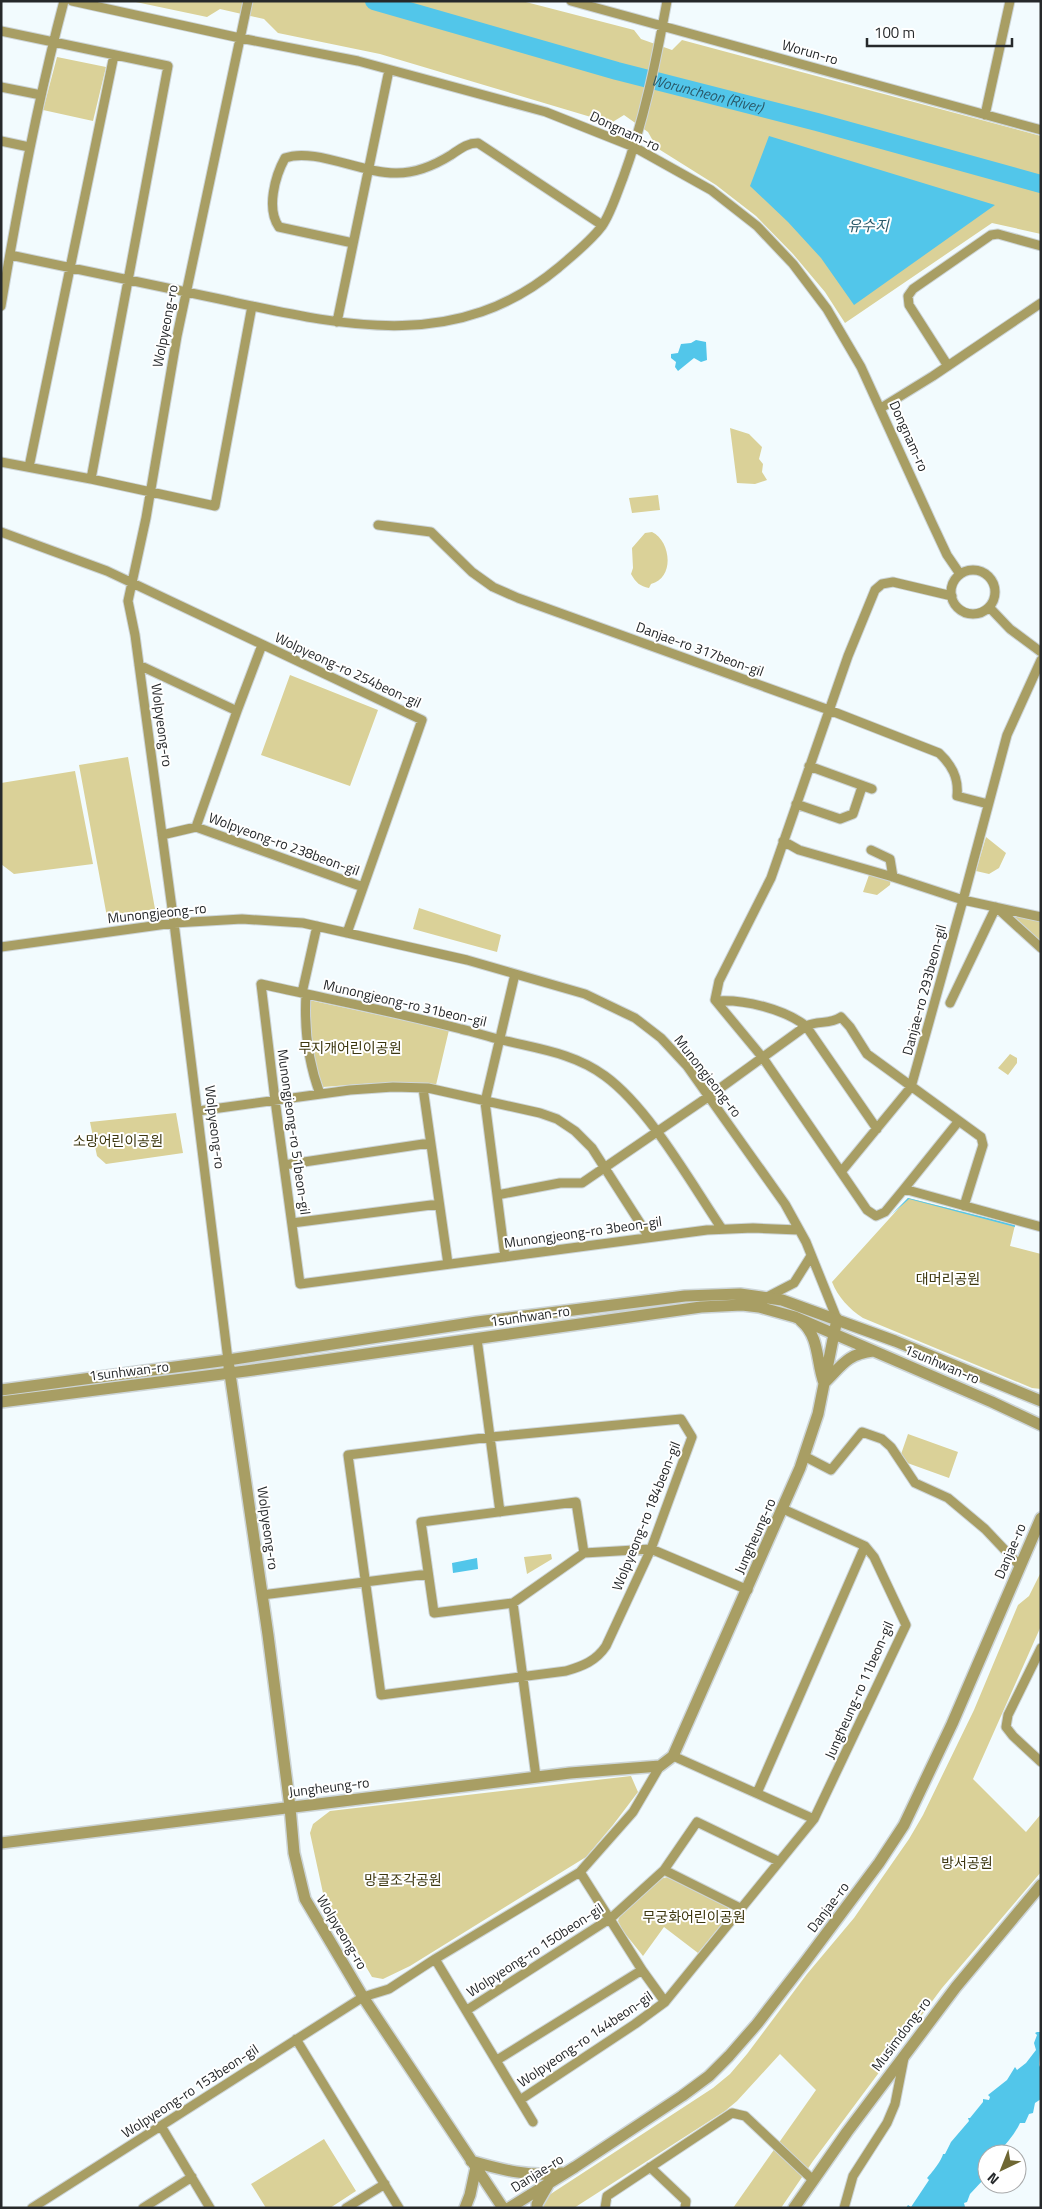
<svg xmlns="http://www.w3.org/2000/svg" width="1042" height="2209" font-family="'Titillium Web','Noto Sans KR',sans-serif">
<style>
.green{fill:#dad198}
.water{fill:#52c6ea}
.lines{fill:none;stroke-linecap:round;stroke-linejoin:round}
.river{stroke:#52c6ea;stroke-width:18}
.minor-casing{stroke:#cdd5d8;stroke-width:11}
.tertiary-casing{stroke:#cdd5d8;stroke-width:14}
.minor{stroke:#a89e64;stroke-width:9}
.tertiary{stroke:#a89e64;stroke-width:11}
.labels{text-anchor:middle;stroke-width:4;stroke-linejoin:round;paint-order:stroke}
.street-label{font-size:14px;fill:#26292b;stroke:#fff}
.park-label{font-size:14px;fill:#3d370f;stroke:#fff}
.water-label{font-size:15px;font-style:italic;fill:#2a5a6a;stroke:#fff}
</style>
<rect width="100%" height="100%" fill="#f2fbfe"/>
<path class="green" d="M131,1H522L634,30L641,39L672,50L682,40L1041,136V234L992,223L845,323L825,292L793,254L756,216L716,185L657,148L648,132L624,115L611,123L380,54L278,33L264,19L220,9L207,17Z
M57,57L106,67L93,121L43,110Z
M730,428L749,434L762,447L759,459L763,464L762,472L767,480L755,484L737,483Z
M658,495L660,510L632,513L629,498Z
M652,532C671,541 675,578 651,584L649,588C640,586 636,583 631,574L633,568L632,548L645,533Z
M290,675L378,710L350,786L261,755Z
M128,757L155,909L107,917L79,765Z
M75,771L93,864L14,874L1,864V783Z
M986,837L1006,853L999,868L989,874L976,871Z
M869,875L891,879L890,885L877,895L863,892Z
M419,908L501,935L497,952L413,929Z
M1005,912L1041,921V939L1039,940Z
M309,1000L449,1030L436,1085L375,1083L323,1087C311,1056 310,1033 309,1000Z
M1010,1054L1017,1058V1063L1008,1075L998,1068Z
M176,1113L183,1153L106,1164L97,1156L90,1122Z
M908,1198L1015,1225L1010,1246L1041,1254V1389L1032,1388L863,1318C849,1309 838,1297 832,1282Z
M908,1434L958,1452L949,1478L899,1460Z
M551,1554L552,1559L527,1574L524,1557Z
M1041,1572V1626L973,1779L1026,1832L1041,1814V1872L942,1988L813,2161L781,2208H733L816,2090L780,2054L737,2101L725,2111L574,2208H539L543,2199L713,2088L730,2074L747,2054L807,1974L854,1918L909,1839L923,1815L974,1710L1018,1605L1029,1596Z
M631,1776L638,1792L613,1825L586,1857L410,1966L383,1979L372,1977L323,1893L310,1833L313,1824L330,1811Z
M668,1877L728,1907L729,1915L698,1953L664,1927L643,1956L623,1931L618,1921L620,1915L659,1879Z
M324,2139L356,2191L330,2208H266L251,2184Z"/>
<path class="water" d="M769,136L995,205L854,305L821,258L788,222L750,186Z
M696,340L706,342L707,360L701,362L694,358L678,371L675,367L676,362L671,358V354L678,353L681,344L691,343Z
M908,1198L1015,1225V1227L909,1199L891,1215Z
M477,1558L478,1569L453,1573L452,1563Z
M1037,2032H1041L1039,2065L1041,2069V2099L1035,2103L1033,2113L1029,2114L1025,2123H1020C1015,2134 1006,2144 997,2154H987V2172L981,2175L984,2179L970,2194L967,2202L964,2203L965,2207L906,2208L908,2205L911,2207L929,2180L927,2178C931,2174 942,2160 943,2154H945L951,2142L969,2121L968,2118H970L983,2102V2099L989,2100L990,2097L988,2095L1007,2080L1015,2067L1017,2070L1026,2063L1036,2050L1034,2043L1037,2035L1035,2033Z"/>
<g class="lines">
<path class="river" id="s1" d="M374,1L617,71L817,122L1041,184"/>
<defs>
<path id="minor" d="M72,1L240,38L358,61L546,112L634,147L711,190L757,226L793,264L827,309L861,367L932,523L947,555L960,574
M571,1L1041,130
M1,31L168,66L91,479
M1,87L41,95
M985,115L1010,1
M1,141L29,147
M353,243L279,227C266,209 275,176 285,158C314,147 363,174 397,173C416,173 435,165 451,155C460,149 467,143 478,143L602,225
M10,255C76,269 143,283 210,297C333,323 451,357 558,268C573,255 590,242 602,226C611,213 617,193 623,178C644,121 656,61 667,1
M1,306C18,204 37,102 64,1
M337,322L389,70
M948,366L909,305L908,296L913,289L991,235L998,234L1041,246
M881,408L933,376L1041,303
M1,462L91,479L215,506L252,306
M29,467L114,55
M378,525L431,532L472,572L493,587L518,598L829,710L939,753C952,765 959,778 957,796L988,804
M1,532L107,571L422,720L347,933
M951 592a22 22 0 1 1 44 0a22 22 0 1 1-44 0Z
M952,596L893,582L882,584L875,590L848,656L771,878L719,981L715,1000L763,1058L867,1210L876,1216L885,1212L904,1189L1041,1227
M989,607L1010,629L1041,652
M1041,660L1007,735L963,900L1041,917
M139,665L237,711
M809,766L872,789
M796,804L840,819L853,814L862,787
M196,827L363,887
M162,835L196,827L237,711L262,645
M783,841L799,850L893,877L963,900L911,1087L841,1172
M871,850L890,859L893,877
M1,947L174,923L242,919L303,923L467,960L585,994L635,1018L661,1038L687,1066L785,1204L806,1242L837,1319
M302,993L317,926
M306,994C304,1029 308,1062 320,1094
M716,1001C744,999 784,1009 806,1026L877,1129
M950,1003L996,907L1041,948
M423,1088L448,1264
M198,1111L350,1090L393,1087L428,1088L540,1113L557,1119L575,1131L592,1148L649,1237
M284,1165L430,1143
M904,1189L958,1122
M497,1195L560,1183H582L708,1097L806,1026C819,1020 829,1025 841,1017L850,1027L867,1054L981,1137L983,1145L964,1206
M292,1223L439,1204
M722,1229C691,1183 649,1108 605,1076C574,1053 538,1049 502,1040C488,1037 475,1032 461,1029C395,1012 328,999 261,984L275,1100L300,1284L707,1230L753,1228L799,1230
M505,1257L485,1102L515,974
M767,1297L794,1283L811,1256
M477,1339L500,1512
M228,1360L174,923L135,635L128,601L146,518L177,336L248,1
M681,1419L692,1437L651,1549L606,1646C596,1661 583,1666 566,1671L381,1695L348,1455L491,1437Z
M804,1456L831,1470L862,1432L882,1439L891,1447L915,1483L948,1498L985,1529L1020,1566
M576,1502L584,1553L513,1603L434,1613L421,1522Z
M584,1553L651,1549L748,1590
M262,1595L428,1574
M513,1603L536,1777
M1041,1648L1008,1715L1006,1727L1013,1736L1041,1762
M673,1756L814,1819
M757,1793L865,1546
M664,1870L740,1908
M580,1872L642,1970L665,2002
M435,1959L533,2122
M467,2010L611,1918L664,1870L697,1822L778,1861
M296,2039L399,2208
M497,2060L642,1970
M520,2100L635,2024L665,2002L814,1819L906,1625L874,1557L865,1546L783,1509
M161,2126L210,2208
M650,2167L686,2201L685,2208
M32,2208L363,1997L389,1989L435,1959L580,1872L633,1812L660,1766
M143,2208L192,2177
M346,2208L385,2184
M605,2208L607,2196L732,2113L745,2116L813,2180
M844,2208L853,2176L887,2123L895,2104L904,2058"/>
<path id="tertiary" d="M801,1321C820,1337 816,1362 824,1383C841,1367 846,1354 873,1351
M229,1367L268,1635L290,1807L294,1853L305,1899L363,1997L503,2208
M1,1390L228,1360L477,1322L685,1296L740,1294L782,1300L895,1341L1041,1401
M1,1402L246,1371L701,1307L742,1305L759,1307L795,1317L992,1402L1041,1425
M1,1843L570,1773L660,1766L673,1756L800,1468L818,1414L837,1319
M471,2161C502,2170 530,2177 562,2173
M465,2208L470,2195L476,2167
M509,2208L575,2167L682,2096L709,2076L729,2056L757,2024L805,1962L879,1863L904,1825L952,1724L1041,1518
M537,2208V2204L548,2185
M794,2208L847,2132L956,1987L1041,1885"/>
</defs>
<use href="#minor" class="minor-casing"/>
<use href="#tertiary" class="tertiary-casing"/>
<use href="#minor" class="minor"/>
<use href="#tertiary" class="tertiary"/>
</g>
<g class="labels">
<g class="street-label">
<text transform="translate(810 52) rotate(16)" y="5">Worun-ro</text>
<text transform="translate(625 131) rotate(25)" y="5">Dongnam-ro</text>
<text transform="translate(165 326) rotate(-79)" y="5">Wolpyeong-ro</text>
<text transform="translate(909 436) rotate(66)" y="5">Dongnam-ro</text>
<text transform="translate(700 649) rotate(20)" y="5">Danjae-ro 317beon-gil</text>
<text transform="translate(348 670) rotate(25)" y="5">Wolpyeong-ro 254beon-gil</text>
<text transform="translate(162 725) rotate(82)" y="5">Wolpyeong-ro</text>
<text transform="translate(284 844) rotate(20)" y="5">Wolpyeong-ro 238beon-gil</text>
<text transform="translate(157 913) rotate(-6)" y="5">Munongjeong-ro</text>
<text transform="translate(924 990) rotate(-75)" y="5">Danjae-ro 293beon-gil</text>
<text transform="translate(405 1003) rotate(13)" y="5">Munongjeong-ro 31beon-gil</text>
<text transform="translate(708 1076) rotate(52)" y="5">Munongjeong-ro</text>
<text transform="translate(215 1127) rotate(83)" y="5">Wolpyeong-ro</text>
<text transform="translate(294 1132) rotate(82)" y="5">Munongjeong-ro 51beon-gil</text>
<text transform="translate(583 1232) rotate(-8)" y="5">Munongjeong-ro 3beon-gil</text>
<text transform="translate(530 1316) rotate(-8)" y="5">1sunhwan-ro</text>
<text transform="translate(942 1364) rotate(23)" y="5">1sunhwan-ro</text>
<text transform="translate(129 1371) rotate(-7)" y="5">1sunhwan-ro</text>
<text transform="translate(646 1516) rotate(-68)" y="5">Wolpyeong-ro 184beon-gil</text>
<text transform="translate(268 1528) rotate(82)" y="5">Wolpyeong-ro</text>
<text transform="translate(755 1536) rotate(-66)" y="5">Jungheung-ro</text>
<text transform="translate(1010 1551) rotate(-67)" y="5">Danjae-ro</text>
<text transform="translate(859 1690) rotate(-66)" y="5">Jungheung-ro 11beon-gil</text>
<text transform="translate(329 1787) rotate(-7)" y="5">Jungheung-ro</text>
<text transform="translate(828 1907) rotate(-53)" y="5">Danjae-ro</text>
<text transform="translate(342 1932) rotate(59)" y="5">Wolpyeong-ro</text>
<text transform="translate(535 1950) rotate(-33)" y="5">Wolpyeong-ro 150beon-gil</text>
<text transform="translate(901 2034) rotate(-53)" y="5">Musimdong-ro</text>
<text transform="translate(585 2039) rotate(-34)" y="5">Wolpyeong-ro 144beon-gil</text>
<text transform="translate(190 2091) rotate(-33)" y="5">Wolpyeong-ro 153beon-gil</text>
<text transform="translate(537 2173) rotate(-32)" y="5">Danjae-ro</text>
</g>
<g class="park-label">
<text x="350" y="1053">무지개어린이공원</text>
<text x="118" y="1146">소망어린이공원</text>
<text x="948" y="1284">대머리공원</text>
<text x="967" y="1868">방서공원</text>
<text x="403" y="1885">망골조각공원</text>
<text x="694" y="1922">무궁화어린이공원</text>
</g>
<g class="water-label">
<text dy="5" stroke="none"><textPath href="#s1" startOffset="346">Woruncheon (River)</textPath></text>
<text x="868" y="231">유수지</text>
</g>
</g>
<rect width="1042" height="2209" fill="none" stroke="#26292b" stroke-width="5"/>
<g transform="translate(1002 2169) rotate(223)"><circle r="24" fill="#ffffff" stroke="#a8a9aa"/>
<path d="M0-4L9 19L0 12L-9 19Z" fill="#6f6733"/>
<text y="-8" font-size="14" font-weight="bold" text-anchor="middle" fill="#26292b">N</text>
</g>
<path d="M867 38v8h145v-8" fill="none" stroke="#26292b" stroke-width="2.5"/>
<text x="874" y="38" font-size="15" fill="#26292b" stroke="#ffffff" stroke-width="4" paint-order="stroke">100 m</text>
</svg>
